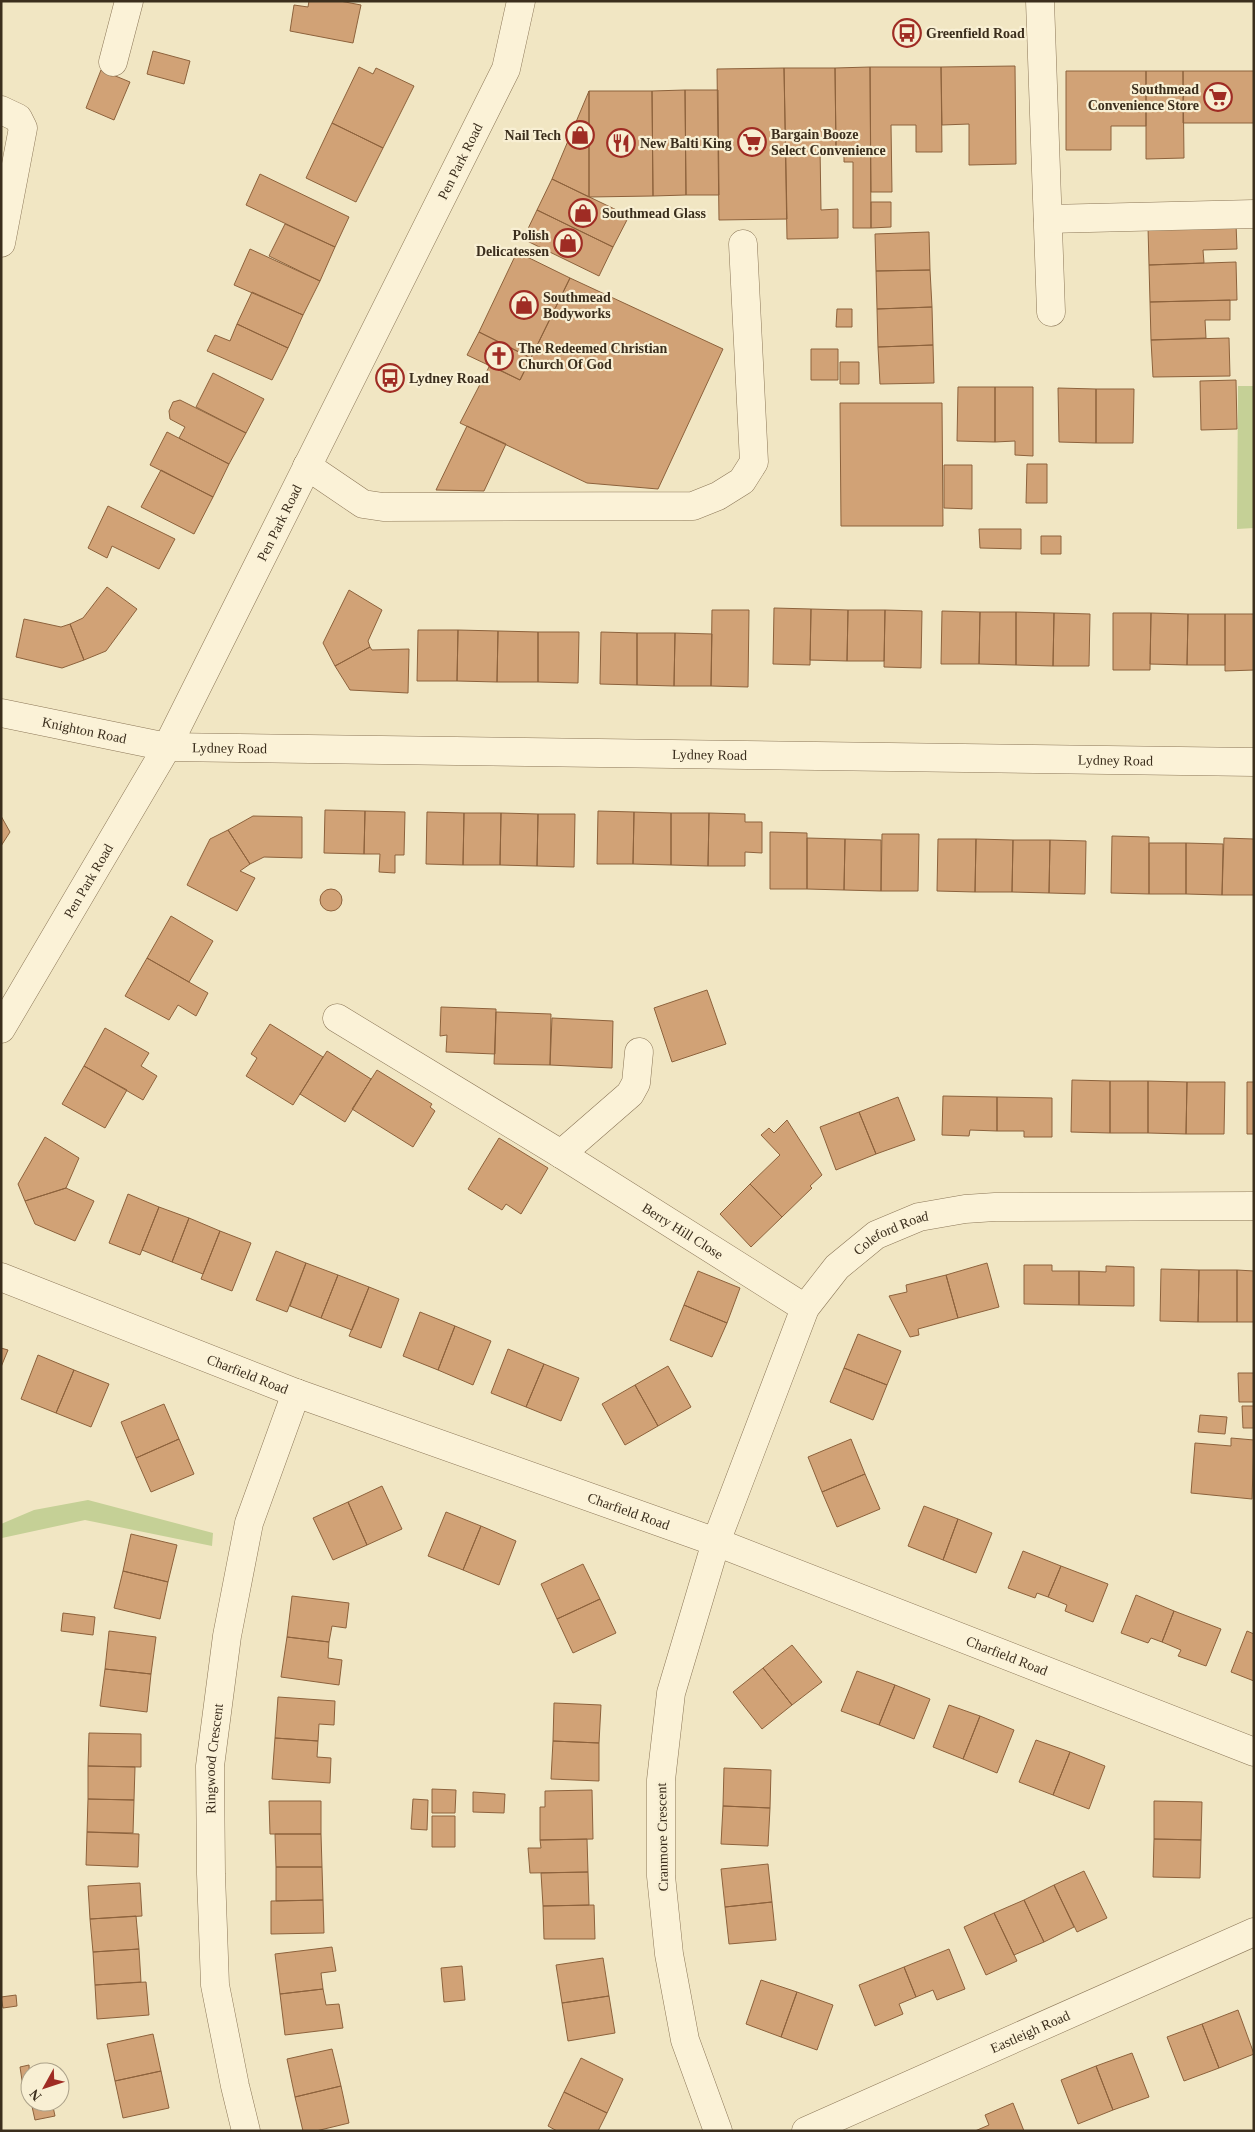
<svg xmlns="http://www.w3.org/2000/svg" width="1255" height="2132" font-family="'Times New Roman',serif">
<style>
.green{fill:#c5d096}
.building{fill:#d1a276;stroke:#8d623c}
.lines{fill:none;stroke-linecap:round;stroke-linejoin:round}
.minor-casing{stroke:#8c7758;stroke-width:29}
.minor{stroke:#fbf2d7;stroke-width:28}
.labels{text-anchor:middle;stroke-width:4.5;stroke-linejoin:round;paint-order:stroke}
.poi-label{font-size:14px;font-weight:bold;fill:#3b2e1d;stroke:#f8efd3;text-anchor:start}
.street-label{font-size:14px;fill:#3b2e1d;stroke:#f8efd3}
</style>
<rect width="100%" height="100%" fill="#f1e6c3"/>
<path class="green" d="M1238,386H1254V528L1237,529Z
M88,1500L213,1533L212,1546L85,1520L2,1538L1,1540V1524L34,1510Z"/>
<path class="building" d="M309,1H340L361,5L353,43L290,31L294,5L308,7Z
M153,51L190,61L184,84L147,74Z
M1015,66L1016,164L969,165V124L942,125L941,67Z
M359,67L373,74L376,68L414,86L383,148L332,123Z
M870,67L871,228H853V162H844V148H836L835,68Z
M870,67H941L942,152H916V125H891L892,192H871Z
M784,68L787,219L719,220L717,69Z
M784,68H835L836,148L820,147L821,210L838,209V238L787,239Z
M101,70L130,82L114,120L86,108Z
M1066,71H1146V126H1111V150H1066Z
M1146,71H1183L1184,158L1146,159Z
M1183,71H1254V123H1183Z
M685,90L686,195L653,196L652,91Z
M685,90H718L719,195H686Z
M589,91H652L653,196L589,197Z
M589,91V197L552,179Z
M332,123L383,148L356,202L306,178Z
M260,174L349,217L335,247L246,205Z
M552,179L629,216L613,247L537,210Z
M871,202H891V227L871,228Z
M537,210L613,247L599,276L523,239Z
M285,224L335,247L320,281L269,256Z
M1236,224L1237,249L1203,250L1204,263L1149,265L1148,227Z
M929,232L930,270L876,271L875,234Z
M250,249L320,281L303,315L234,285Z
M517,252L570,278L531,358L479,332Z
M1236,262L1237,300L1150,302L1149,265Z
M930,270L932,307L877,309L876,271Z
M570,278L723,349L658,489L587,483L460,423L490,365L520,380Z
M252,292L303,315L288,348L237,324Z
M1230,300V320H1205L1206,338L1151,340L1150,302Z
M932,307L933,345L878,347L877,309Z
M837,309H852V327H836Z
M237,324L288,348L272,380L207,351L215,335L230,341Z
M479,332L531,358L520,380L467,355Z
M1229,338L1230,376L1153,377L1151,340Z
M933,345L934,383L880,384L878,347Z
M811,349H838V380H811Z
M840,362H859V384H840Z
M213,373L264,399L246,433L196,407Z
M1236,380L1237,429L1201,430L1200,381Z
M958,387H995V442L957,441Z
M995,387H1033V456L1015,455V441L995,442Z
M1058,388L1096,389V443L1059,442Z
M1096,389H1134L1133,443H1096Z
M180,400L246,433L229,464L179,438L185,427L170,419L169,411L173,402Z
M840,403H942L943,526H841Z
M467,426L506,444L484,491L436,490Z
M167,432L229,464L213,497L150,465Z
M1027,464H1047V503H1026Z
M944,465H972V509L944,508Z
M161,470L213,497L194,534L141,507Z
M108,506L175,539L159,569L112,546L107,558L88,548Z
M979,529H1021V549L980,548Z
M1041,536H1061V554H1041Z
M107,587L137,609L106,651L84,660L70,624L83,618Z
M349,590L382,610L368,641L370,647L335,666L323,643Z
M774,608L811,609L810,665L773,664Z
M811,609L848,610L847,661L810,660Z
M712,610H749L748,687L711,686Z
M848,610H885L884,661H847Z
M885,610L922,611L921,668L884,667Z
M942,611L980,612L979,664H941Z
M980,612H1016V665L979,664Z
M1016,612L1054,613L1053,666L1016,665Z
M1054,613L1090,614L1089,666H1053Z
M1113,613H1151L1150,670H1113Z
M1151,613L1188,614L1187,665L1150,664Z
M1188,614H1225V665H1187Z
M1225,614H1254V670L1225,671Z
M24,619L61,627L70,624L84,660L62,668L16,657Z
M418,630H458L457,681H417Z
M458,630L498,631L497,682L457,681Z
M498,631L538,632V682H497Z
M538,632H579L578,683L538,682Z
M601,632L637,633V685L600,684Z
M637,633H675L674,686L637,685Z
M675,633L712,634L711,686H674Z
M370,647L372,650L409,649L408,693L350,690L335,666Z
M325,810L365,811L364,854L324,853Z
M365,811L405,812L404,855H395V873L379,872L380,854H364Z
M598,811L634,812L633,864H597Z
M427,812L464,813L463,865L426,864Z
M634,812L671,813V865L633,864Z
M464,813H501L500,865H463Z
M501,813L538,814L537,866L500,865Z
M671,813H709L708,866L671,865Z
M709,813L745,814V822H762V853L745,852V866H708Z
M538,814H575L574,867L537,866Z
M1,816L10,832L1,846Z
M253,816L302,817V858L264,857L250,864L228,830Z
M228,830L250,864L240,871L255,878L237,911L187,885L210,839Z
M770,832L807,833V889H770Z
M882,834H919L918,891H881Z
M1112,836L1149,837V894L1111,893Z
M807,838L845,839L844,890L807,889Z
M1224,838L1254,839V895H1222Z
M845,839L881,840V891L844,890Z
M938,839H976L975,892L937,891Z
M976,839L1013,840L1012,892H975Z
M1013,840H1050L1049,893L1012,892Z
M1050,840L1086,841L1085,894L1049,893Z
M1149,843H1186V894H1149Z
M1186,843L1223,844L1222,895L1186,894Z
M320 900a11 11 0 1 1 22 0a11 11 0 1 1-22 0Z
M171,916L213,941L189,982L147,958Z
M147,958L208,993L196,1016L178,1005L169,1020L125,996Z
M707,990L726,1044L672,1062L654,1008Z
M441,1007L496,1009L495,1054L446,1052L447,1035L440,1036Z
M496,1012L551,1014L550,1065L494,1064Z
M552,1018L613,1021L612,1068L550,1065Z
M270,1024L323,1057L293,1105L246,1076L257,1058L251,1054Z
M105,1028L149,1053L141,1066L157,1076L143,1100L84,1066Z
M327,1051L371,1079L345,1122L300,1094Z
M84,1066L127,1090L105,1128L62,1104Z
M377,1070L432,1104L430,1107L435,1111L413,1147L352,1109Z
M1072,1080L1110,1081V1133L1071,1132Z
M1110,1081H1148V1133H1110Z
M1148,1081L1187,1082L1186,1134L1148,1133Z
M1187,1082H1225L1224,1134H1186Z
M1247,1082H1254V1134H1247Z
M943,1096L997,1097V1131L970,1130L969,1136L942,1135Z
M898,1097L915,1140L876,1154L859,1112Z
M997,1097L1052,1098V1137H1024V1131H997Z
M859,1112L876,1154L836,1170L820,1127Z
M787,1120L822,1175L810,1186L812,1188L782,1217L750,1184L780,1155L761,1135L769,1128L774,1133Z
M45,1137L79,1158L66,1188L25,1201L18,1184Z
M499,1138L548,1168L521,1214L506,1204L502,1210L468,1189Z
M750,1184L782,1217L751,1247L720,1214Z
M66,1188L94,1201L75,1241L35,1224L25,1201Z
M128,1194L159,1207L140,1255L109,1243Z
M159,1207L189,1218L172,1262L142,1250Z
M189,1218L220,1231L203,1274L172,1262Z
M220,1231L251,1243L232,1291L201,1279Z
M276,1251L306,1263L287,1312L256,1300Z
M306,1263L338,1275L321,1318L290,1306Z
M987,1263L999,1307L958,1318L946,1275Z
M1024,1265H1052V1271H1079V1305L1024,1304Z
M1106,1266L1134,1267V1306L1079,1305V1271L1106,1272Z
M1161,1269L1199,1270L1198,1322L1160,1321Z
M1199,1270H1237V1322H1198Z
M1237,1270L1254,1271V1322H1237Z
M698,1271L740,1288L727,1323L684,1305Z
M338,1275L369,1287L352,1330L321,1318Z
M946,1275L958,1318L918,1329L919,1335L910,1337L889,1296L907,1292L906,1285Z
M369,1287L399,1299L381,1348L349,1336Z
M684,1305L727,1323L712,1357L670,1340Z
M420,1312L455,1326L438,1370L403,1356Z
M455,1326L491,1341L473,1385L438,1370Z
M858,1334L901,1351L887,1385L844,1368Z
M1,1348L8,1350L1,1367Z
M508,1349L544,1364L526,1407L491,1393Z
M38,1355L74,1370L56,1413L21,1399Z
M544,1364L579,1378L561,1421L526,1407Z
M668,1366L691,1407L658,1426L635,1385Z
M844,1368L887,1385L873,1420L830,1402Z
M74,1370L109,1384L91,1427L56,1413Z
M1238,1373H1254V1402H1239Z
M635,1385L658,1426L625,1445L602,1404Z
M164,1404L179,1439L136,1458L121,1422Z
M1242,1406H1254V1428H1243Z
M1200,1415L1227,1417L1225,1434L1198,1432Z
M1231,1438L1254,1440L1252,1499L1191,1493L1195,1443L1231,1446Z
M179,1439L194,1474L151,1492L136,1458Z
M851,1439L865,1474L822,1492L808,1457Z
M865,1474L880,1509L837,1527L822,1492Z
M382,1486L402,1529L367,1545L348,1502Z
M348,1502L367,1545L333,1560L313,1518Z
M924,1506L958,1519L943,1560L908,1546Z
M446,1512L481,1526L463,1570L428,1556Z
M958,1519L992,1533L976,1573L943,1560Z
M481,1526L516,1541L499,1585L463,1570Z
M131,1534L177,1545L168,1582L123,1571Z
M1023,1551L1061,1566L1048,1597L1037,1593L1035,1598L1008,1588Z
M583,1564L600,1599L557,1619L541,1584Z
M1061,1566L1108,1584L1093,1622L1065,1611L1067,1605L1048,1597Z
M123,1571L168,1582L160,1619L114,1608Z
M1136,1595L1174,1611L1162,1642L1151,1638L1148,1643L1121,1633Z
M292,1596L349,1603L346,1628L332,1626L329,1642L287,1637Z
M600,1599L616,1633L573,1653L557,1619Z
M1174,1611L1221,1629L1206,1666L1178,1656L1181,1650L1162,1642Z
M63,1613L95,1617L93,1635L61,1631Z
M109,1631L156,1637L151,1674L105,1669Z
M1247,1631L1254,1634V1681L1231,1672Z
M287,1637L329,1642L328,1658L342,1660L339,1685L281,1677Z
M792,1645L822,1682L792,1705L763,1668Z
M763,1668L792,1705L762,1729L733,1692Z
M105,1669L151,1674L147,1712L100,1706Z
M857,1671L895,1685L879,1725L841,1711Z
M895,1685L930,1699L914,1739L879,1725Z
M278,1697L335,1701L334,1725L319,1724L318,1741L275,1738Z
M554,1703L601,1705L599,1743L553,1741Z
M949,1705L980,1716L963,1759L933,1747Z
M980,1716L1014,1730L997,1773L963,1759Z
M89,1733L141,1734V1767L88,1766Z
M275,1738L318,1741L317,1757L331,1758L330,1783L272,1779Z
M1036,1740L1070,1752L1053,1795L1019,1782Z
M553,1741L599,1743V1781L551,1779Z
M1070,1752L1105,1766L1089,1809L1053,1795Z
M88,1766L135,1767L134,1800L88,1799Z
M724,1768L771,1770L770,1808L723,1806Z
M432,1789L456,1790L455,1813H432Z
M592,1790L593,1839L540,1840V1807H545V1791Z
M473,1792L505,1794L504,1813L473,1812Z
M88,1799L134,1800L133,1833L87,1832Z
M413,1799L428,1800L427,1830L411,1829Z
M269,1801H321V1834H270Z
M1154,1801L1202,1802L1201,1840L1154,1839Z
M723,1806L770,1808L768,1846L721,1844Z
M432,1816H455V1847H432Z
M87,1832L139,1834L138,1867L86,1865Z
M275,1834H321L322,1867H276Z
M587,1839L588,1872L530,1873L528,1848H541L540,1840Z
M1154,1839L1201,1840L1200,1878L1153,1877Z
M768,1864L772,1902L725,1907L721,1869Z
M276,1867H322L323,1900L276,1901Z
M1084,1871L1107,1918L1077,1932L1054,1885Z
M588,1872L589,1905L543,1906L541,1873Z
M140,1883L142,1916L90,1919L88,1886Z
M1054,1885L1074,1927L1044,1942L1024,1900Z
M323,1900L324,1933L271,1934V1901Z
M1024,1900L1044,1942L1014,1955L994,1913Z
M772,1902L776,1940L729,1944L725,1907Z
M594,1905L595,1939H544L543,1906Z
M994,1913L1017,1961L986,1975L964,1927Z
M136,1916L139,1949L93,1952L90,1919Z
M332,1947L336,1971L321,1973L323,1989L280,1994L275,1954Z
M139,1949L141,1982L95,1985L93,1952Z
M949,1949L965,1989L937,2000L933,1990L916,1997L904,1967Z
M603,1958L609,1996L562,2003L556,1965Z
M462,1966L465,2000L444,2002L441,1968Z
M904,1967L916,1997L899,2004L903,2014L875,2026L859,1985Z
M761,1980L797,1992L781,2037L746,2024Z
M146,1982L149,2015L97,2019L95,1985Z
M323,1989L326,2005L339,2004L343,2028L285,2035L280,1994Z
M797,1992L833,2005L817,2050L781,2037Z
M16,1995L17,2006L3,2008L1,1997Z
M609,1996L615,2033L568,2041L562,2003Z
M1238,2010L1254,2054L1219,2068L1202,2024Z
M1202,2024L1219,2068L1184,2081L1167,2037Z
M153,2034L161,2071L115,2081L107,2044Z
M332,2049L341,2086L295,2097L287,2059Z
M1132,2053L1149,2097L1113,2110L1096,2066Z
M581,2058L623,2079L607,2113L564,2092Z
M29,2065L30,2085L23,2087L20,2067Z
M1096,2066L1113,2110L1078,2124L1061,2080Z
M161,2071L169,2108L123,2118L115,2081Z
M341,2086L349,2123L316,2131H303L295,2097Z
M564,2092L607,2113L598,2131H557L548,2126Z
M31,2102H52L55,2116L35,2120Z
M1013,2103L1024,2131H975L989,2125L985,2115Z"/>
<g class="lines">
<defs>
<g id="minor">
<path d="M1040,1L1051,312"/>
<path d="M113,62L129,1"/>
<path d="M1,110L18,118L23,128L1,243"/>
<path d="M1048,219L1254,214"/>
<path d="M307,466L363,504L383,507L693,506L718,496L742,481L754,462L743,244"/>
<path id="s1" d="M1,713L167,747L1254,762"/>
<path id="s2" d="M337,1018L561,1154L805,1308"/>
<path id="s3" d="M1,1029L167,747L506,69L521,1"/>
<path d="M561,1154L630,1094L636,1083L639,1052"/>
<path id="s4" d="M1,1277L296,1393L716,1542L1254,1752"/>
<path id="s5" d="M246,2131L235,2086L215,1985L211,1874L210,1766L227,1636L249,1523L296,1393"/>
<path id="s6" d="M718,2131L685,2040L669,1954L661,1876V1780L671,1693L716,1542L805,1308L837,1267L876,1235L919,1217L965,1209L995,1207L1254,1206"/>
<path id="s7" d="M806,2131L1254,1932"/>
</g>
</defs>
<use href="#minor" class="minor-casing"/>
<use href="#minor" class="minor"/>
</g>
<defs>
<symbol id="bus-ring" viewBox="-11 -11 22 22"><circle r="9.5" fill="#f8efd3" stroke="#9f2c24" stroke-width="1.5"/><path d="M-5-6H5V4H4V6H2V4H-2V6H-4V4H-5ZM-3.5-4V0h7V-4ZM-3.5 1.2v1.5H-2V1.2ZM2 1.2v1.5H3.5V1.2Z" fill="#9f2c24"/></symbol>
<symbol id="supermarket-ring" viewBox="-11 -11 22 22"><circle r="9.5" fill="#f8efd3" stroke="#9f2c24" stroke-width="1.5"/><path d="M-6-5.5h2.5l.6 2H6L4.5 2H-2.5L-4.4-4H-6ZM-1.5 3.2a1.3 1.3 0 1 0 .1 0ZM3 3.2a1.3 1.3 0 1 0 .1 0Z" fill="#9f2c24"/></symbol>
<symbol id="shop-ring" viewBox="-11 -11 22 22"><circle r="9.5" fill="#f8efd3" stroke="#9f2c24" stroke-width="1.5"/><path d="M-5-2.5h2.3a2.7 3.5 0 0 1 5.4 0H5L5.5 6h-11ZM-1.5-2.5h3a1.5 2.3 0 0 0-3 0Z" fill="#9f2c24"/></symbol>
<symbol id="restaurant-ring" viewBox="-11 -11 22 22"><circle r="9.5" fill="#f8efd3" stroke="#9f2c24" stroke-width="1.5"/><path d="M-5-6h1v4h1v-4h1v4h1v-4h1v5L-1.5 .5V6h-2V.5L-5-1ZM5-6V6H3V1.5H1.5Q1.5-4 5-6Z" fill="#9f2c24"/></symbol>
<symbol id="church-ring" viewBox="-11 -11 22 22"><circle r="9.5" fill="#f8efd3" stroke="#9f2c24" stroke-width="1.5"/><path d="M-1.2-6h2.4v3.5h3.3v2.4h-3.3V6h-2.4V-.1h-3.3v-2.4h3.3Z" fill="#9f2c24"/></symbol>
</defs>
<g fill-rule="evenodd">
<use href="#bus-ring" x="891" y="17" width="32" height="32"/>
<use href="#supermarket-ring" x="1202" y="81" width="32" height="32"/>
<use href="#shop-ring" x="564" y="119" width="32" height="32"/>
<use href="#supermarket-ring" x="736" y="126" width="32" height="32"/>
<use href="#restaurant-ring" x="605" y="127" width="32" height="32"/>
<use href="#shop-ring" x="567" y="197" width="32" height="32"/>
<use href="#shop-ring" x="552" y="227" width="32" height="32"/>
<use href="#shop-ring" x="508" y="289" width="32" height="32"/>
<use href="#church-ring" x="483" y="340" width="32" height="32"/>
<use href="#bus-ring" x="374" y="362" width="32" height="32"/>
</g>
<g class="labels">
<g class="poi-label">
<text x="926" y="38">Greenfield Road</text>
<text x="1199" y="94" text-anchor="end">Southmead<tspan x="1199" dy="16">Convenience Store</tspan></text>
<text x="771" y="139">Bargain Booze<tspan x="771" dy="16">Select Convenience</tspan></text>
<text x="561" y="140" text-anchor="end">Nail Tech</text>
<text x="640" y="148">New Balti King</text>
<text x="602" y="218">Southmead Glass</text>
<text x="549" y="240" text-anchor="end">Polish<tspan x="549" dy="16">Delicatessen</tspan></text>
<text x="543" y="302">Southmead<tspan x="543" dy="16">Bodyworks</tspan></text>
<text x="518" y="353">The Redeemed Christian<tspan x="518" dy="16">Church Of God</tspan></text>
<text x="409" y="383">Lydney Road</text>
</g>
<g class="street-label">
<text dy="5" stroke="none"><textPath href="#s3" startOffset="982">Pen Park Road</textPath></text>
<text dy="5" stroke="none"><textPath href="#s3" startOffset="578">Pen Park Road</textPath></text>
<text dy="5" stroke="none"><textPath href="#s1" startOffset="85">Knighton Road</textPath></text>
<text dy="5" stroke="none"><textPath href="#s1" startOffset="232">Lydney Road</textPath></text>
<text dy="5" stroke="none"><textPath href="#s1" startOffset="712">Lydney Road</textPath></text>
<text dy="5" stroke="none"><textPath href="#s1" startOffset="1118">Lydney Road</textPath></text>
<text dy="5" stroke="none"><textPath href="#s3" startOffset="172">Pen Park Road</textPath></text>
<text dy="5" stroke="none"><textPath href="#s2" startOffset="406">Berry Hill Close</textPath></text>
<text dy="5" stroke="none"><textPath href="#s6" startOffset="971">Coleford Road</textPath></text>
<text dy="5" stroke="none"><textPath href="#s4" startOffset="265">Charfield Road</textPath></text>
<text dy="5" stroke="none"><textPath href="#s4" startOffset="670">Charfield Road</textPath></text>
<text dy="5" stroke="none"><textPath href="#s4" startOffset="1075">Charfield Road</textPath></text>
<text dy="5" stroke="none"><textPath href="#s5" startOffset="376">Ringwood Crescent</textPath></text>
<text transform="translate(662 1837) rotate(-91)" y="5">Cranmore Crescent</text>
<text dy="5" stroke="none"><textPath href="#s7" startOffset="245">Eastleigh Road</textPath></text>
</g>
</g>
<rect width="1255" height="2132" fill="none" stroke="#3b2e1d" stroke-width="5"/>
<g transform="translate(45 2087) rotate(230)"><circle r="24" fill="#f8efd3" stroke="#aca28a"/>
<path d="M0-4L9 19L0 12L-9 19Z" fill="#9f2c24"/>
<text y="-8" font-size="14" font-weight="bold" text-anchor="middle" fill="#3b2e1d">N</text>
</g>
</svg>
